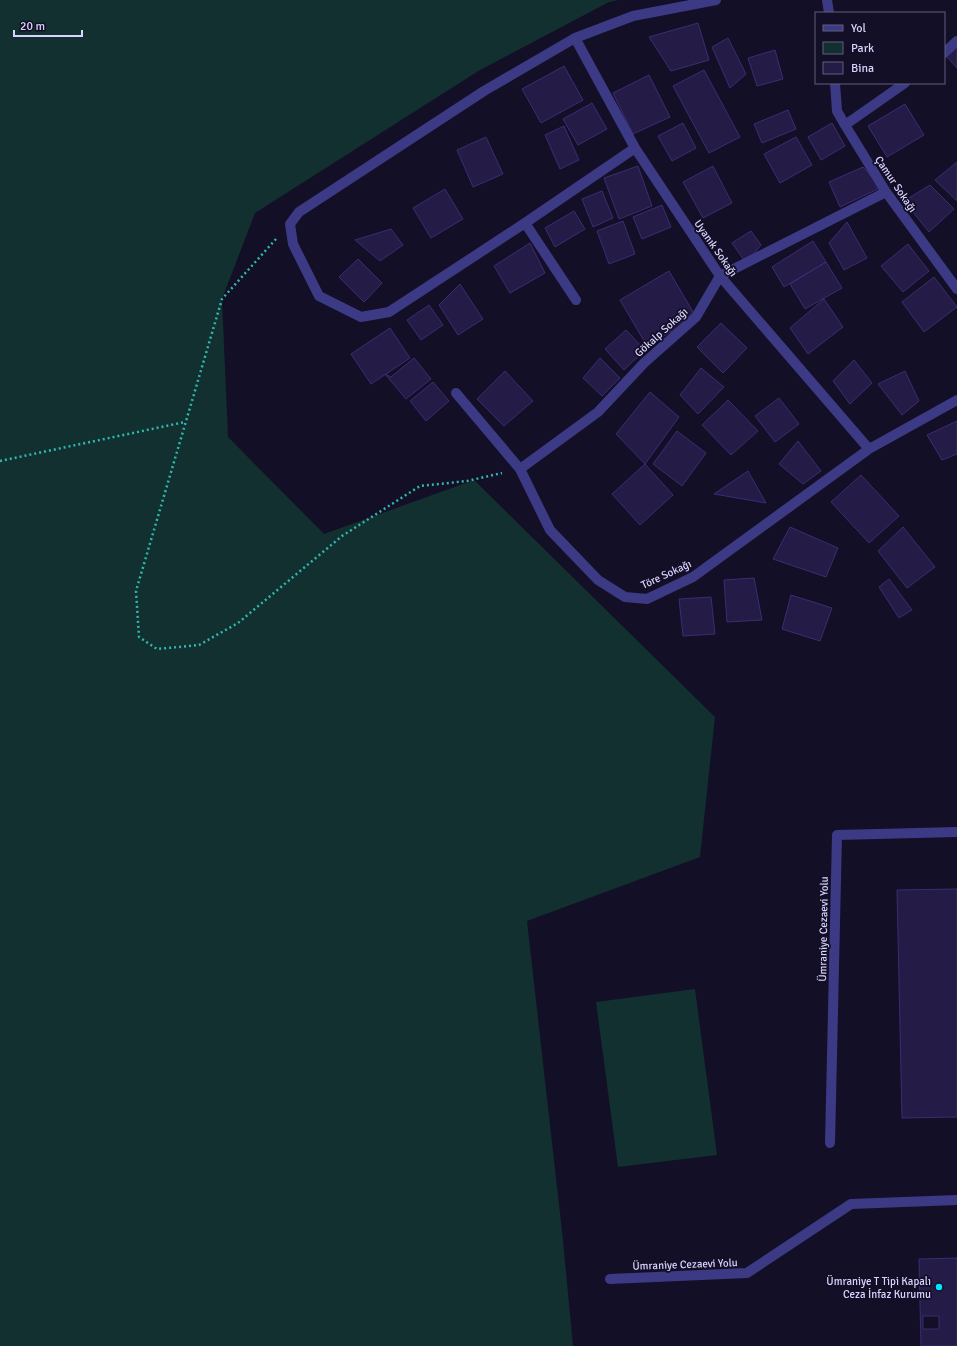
<svg xmlns="http://www.w3.org/2000/svg" width="957" height="1346" font-family="Signika,sans-serif">
<style>
.green{fill:#12302f}
.building{fill:#241b47;stroke:#3b2d73;fill-rule:evenodd}
.lines{fill:none;stroke-linecap:round;stroke-linejoin:round}
.path{stroke:#2fb8b0;stroke-width:2.5;stroke-dasharray:2 3;stroke-linecap:butt}
.minor{stroke:#3d3a85;stroke-width:10}
.poi-dot{fill:#00e5ff;stroke:#130f26;stroke-width:1.5}
.labels{text-anchor:middle;stroke-width:3.5;stroke-linejoin:round;paint-order:stroke}
.street-label{font-size:11px;fill:#d9d4ff;stroke:#130f26}
.poi-label{font-size:11px;fill:#d9d4ff;stroke:#130f26;text-anchor:end}
</style>
<rect width="100%" height="100%" fill="#130f26"/>
<path class="green" d="M0,0H618L609,2L480,70L255,213L222,299L228,437L324,534L474,480L715,717L700,857L527,921L563,1240L573,1346H0Z
M695,989L717,1155L618,1167L596,1002Z"/>
<path class="building" d="M698,23L709,60L671,71L649,37Z
M728,38L746,74L730,88L712,47Z
M957,47V68L946,56Z
M775,50L783,79L757,86L748,58Z
M564,66L583,100L541,123L522,89Z
M704,70L740,137L709,153L673,86Z
M649,75L670,117L633,134L613,93Z
M592,103L607,129L578,145L563,119Z
M905,104L924,135L887,157L868,126Z
M788,110L796,129L762,143L754,124Z
M683,123L696,148L672,161L658,136Z
M832,123L845,146L821,160L808,137Z
M564,126L579,160L560,169L545,135Z
M486,137L503,174L473,187L457,150Z
M796,137L812,165L780,183L764,154Z
M957,162V201L935,180Z
M638,166L652,206L619,219L604,178Z
M713,166L732,203L703,218L683,182Z
M863,167L882,187L840,207L829,182Z
M930,185L954,209L929,232L904,201Z
M445,189L463,219L431,238L413,208Z
M602,191L613,218L593,227L582,199Z
M662,205L671,227L642,239L633,217Z
M574,211L585,229L555,247L545,228Z
M623,221L635,254L609,264L597,231Z
M847,222L867,258L844,270L829,243Z
M391,229L403,245L380,261L355,240Z
M751,231L761,245L746,263L732,243Z
M813,241L826,262L784,287L772,267Z
M530,243L545,273L510,293L494,266Z
M908,244L929,271L903,292L881,266Z
M358,259L382,283L364,302L339,277Z
M826,262L842,288L805,309L790,284Z
M669,271L696,317L647,346L620,300Z
M934,277L957,307L924,332L902,302Z
M460,284L483,319L458,335L439,305Z
M824,299L843,327L808,354L790,328Z
M429,305L443,325L421,340L407,320Z
M721,323L747,348L723,373L697,347Z
M390,328L410,358L371,384L351,354Z
M626,330L645,350L624,370L605,349Z
M414,358L431,379L406,399L385,374L391,377Z
M600,358L620,378L602,396L583,378Z
M854,360L872,383L850,404L833,381Z
M701,368L724,387L698,414L680,395Z
M505,371L533,401L504,426L477,399Z
M905,371L919,401L902,415L878,384Z
M433,382L449,401L426,421L410,401Z
M650,392L679,417L645,464L616,434Z
M779,398L799,424L775,442L755,416Z
M728,400L758,431L731,455L702,425Z
M957,421V454L942,460L927,435Z
M677,431L706,453L682,486L653,464Z
M798,441L821,471L803,484L779,464Z
M645,464L673,495L640,525L612,494Z
M748,471L766,503L714,494Z
M861,475L899,516L869,543L831,502Z
M790,527L838,548L826,577L773,559Z
M903,527L935,567L907,588L878,551Z
M754,578L762,620L727,622L724,580Z
M889,579L912,610L899,618L879,587Z
M791,595L832,608L820,641L782,629Z
M711,597L715,634L683,636L679,599Z
M957,889V1117L902,1118L897,890Z
M957,1258V1346H921L919,1259ZM923,1316H939V1329H923Z"/>
<g class="lines">
<path class="path" d="M276,239L222,299L136,591L139,637L157,649L199,645L238,623L342,536L420,486L467,481L502,473
M0,461L185,422"/>
<path class="minor" d="M827,0L829,13
M575,38L635,148L720,276L869,449
M944,53L957,41
M835,83L837,111L845,125L886,192L957,289
M845,125L905,83
M635,148L525,223L389,312L361,317L319,296L293,244L290,224L299,212L484,91L575,38L633,16L716,0
M525,223L576,300
M456,393L520,469L550,530L598,580L625,597L647,599L693,577L869,449L957,400
M520,469L598,412L644,363L696,317L720,276L886,192
M830,1143L837,835L957,832
M610,1279L747,1273L851,1204L957,1200"/>
</g>
<circle class="poi-dot" cx="939" cy="1287" r="4"/>
<g class="labels">
<g class="street-label">
<text transform="translate(896 184) rotate(56)" y="4">Çamur Sokağı</text>
<text transform="translate(716 248) rotate(55)" y="4">Uyanık Sokağı</text>
<text transform="translate(661 332) rotate(-42)" y="4">Gökalp Sokağı</text>
<text transform="translate(666 574) rotate(-25)" y="4">Töre Sokağı</text>
<text transform="translate(823 929) rotate(-89)" y="4">Ümraniye Cezaevi Yolu</text>
<text transform="translate(685 1264) rotate(-2)" y="4">Ümraniye Cezaevi Yolu</text>
</g>
<g class="poi-label">
<text x="931" y="1285">Ümraniye T Tipi Kapalı<tspan x="931" dy="13">Ceza İnfaz Kurumu</tspan></text>
</g>
</g>
<rect x="815" y="12" width="130" height="72" fill="#130f26" stroke="#625e7d"/>
<rect x="823" y="25" width="20" height="6" fill="#3d3a85" stroke="#625e7d"/>
<text x="851" y="32" font-size="12" fill="#d9d4ff">Yol</text>
<rect x="823" y="42" width="20" height="12" fill="#12302f" stroke="#625e7d"/>
<text x="851" y="52" font-size="12" fill="#d9d4ff">Park</text>
<rect x="823" y="62" width="20" height="12" fill="#241b47" stroke="#625e7d"/>
<text x="851" y="72" font-size="12" fill="#d9d4ff">Bina</text>
<path d="M14 30v6h68v-6" fill="none" stroke="#d9d4ff" stroke-width="2"/>
<text x="20" y="30" font-size="12" fill="#d9d4ff" stroke="#130f26" stroke-width="3" paint-order="stroke">20 m</text>
</svg>
